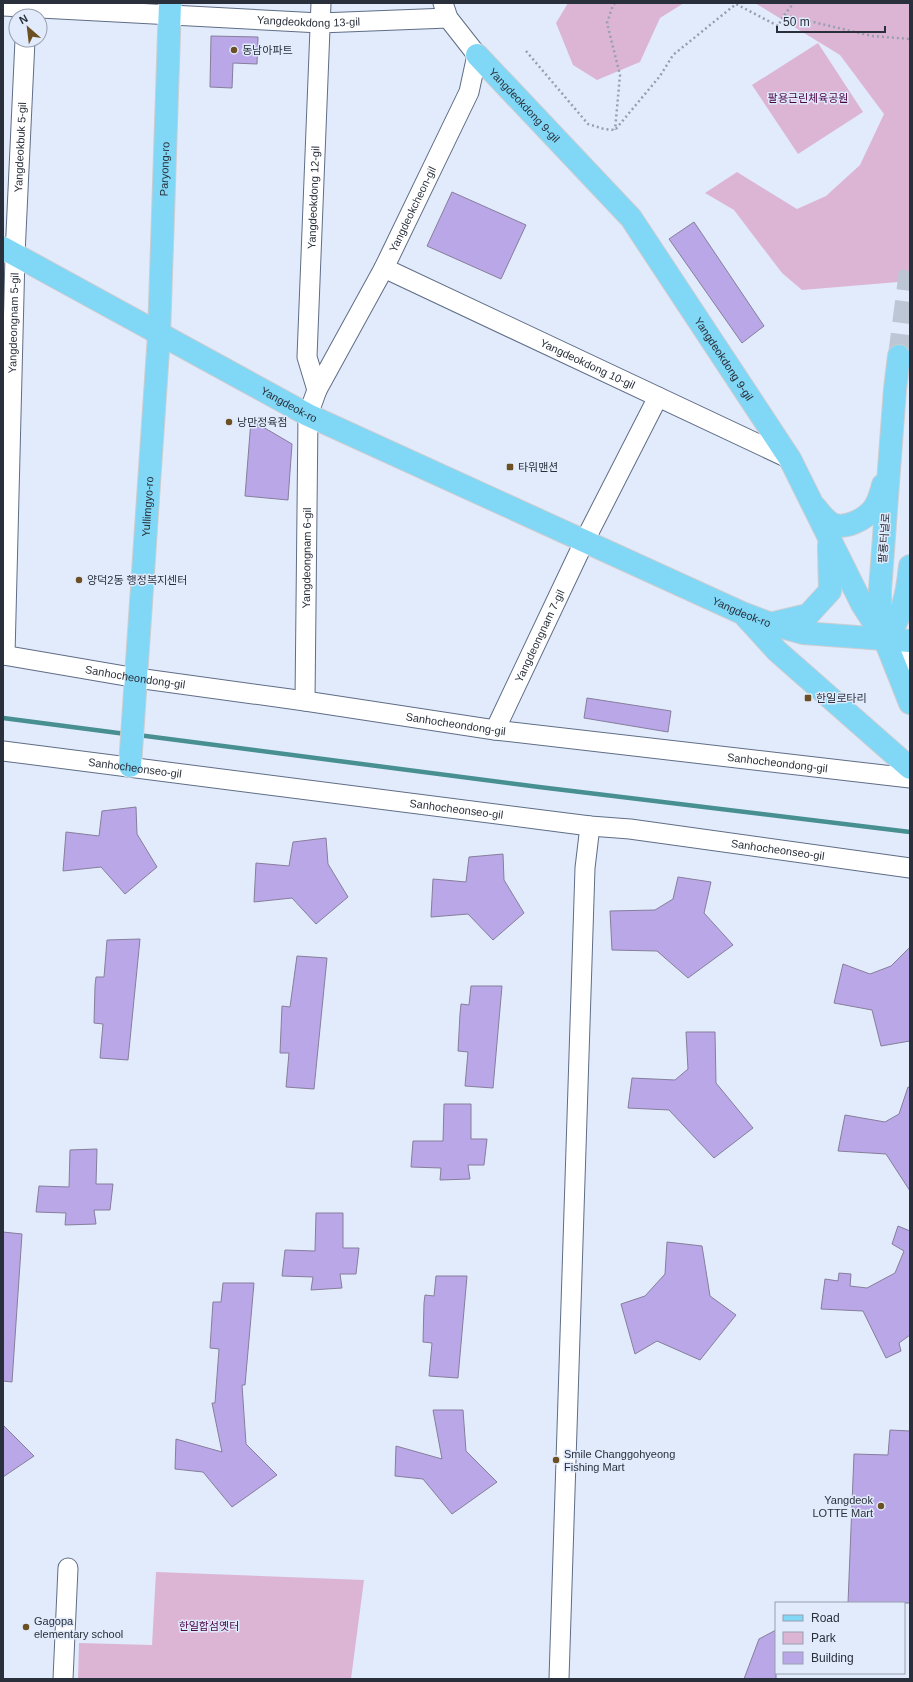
<svg xmlns="http://www.w3.org/2000/svg" width="913" height="1682" font-family="Helvetica,'Noto Sans KR',sans-serif">
<style>
.green{fill:#dcb5d5}
.lines{fill:none;stroke-linecap:round;stroke-linejoin:round}
.stream{stroke:#478f90;stroke-width:4.5}
.building{fill:#baa7e8;stroke:#867e9b}
.major-tunnel{stroke:#bcc6d5;stroke-width:22;stroke-dasharray:22 11;stroke-linecap:butt}
.minor-casing{stroke:#5f6d86;stroke-width:21}
.major-casing{stroke:#cccdd0;stroke-width:24}
.path{stroke:#979fae;stroke-width:2.5;stroke-dasharray:2 3;stroke-linecap:butt}
.minor{stroke:#fff;stroke-width:19}
.major{stroke:#80d7f6;stroke-width:22}
.poi-dot{fill:#6c5023;stroke:#e1ebfc;stroke-width:1.5}
.labels{text-anchor:middle;stroke-width:3;stroke-linejoin:round;paint-order:stroke}
.street-label{font-size:11px;fill:#2a303b;stroke:#e1ebfc}
.poi-label{font-size:11px;fill:#2a303b;stroke:#e1ebfc;text-anchor:start}
.park-label{font-size:11px;fill:#4a0344;stroke:#e1ebfc}
</style>
<rect width="100%" height="100%" fill="#e1ebfc"/>
<path class="green" d="M568,3H684L660,18L640,62L597,80L573,65L556,23Z
M755,3H910V281L802,290L782,273L734,210L705,193L737,172L797,209L826,196L860,165L884,114L840,55Z
M818,43L863,112L798,154L752,85Z
M156,1572L364,1580L351,1679H78L79,1643L152,1645Z"/>
<g class="lines">
<path class="stream" d="M3,718L126,734
M138,735L539,787L910,832"/>
</g>
<path class="building" d="M211,36L258,37L257,64L233,63L232,88L210,87Z
M452,192L526,225L501,279L427,246Z
M694,222L764,326L742,343L669,239Z
M251,420L292,444L288,500L245,496Z
M587,698L671,711L668,732L584,718Z
M136,807L137,834L157,867L125,894L101,867L63,871L66,832L99,836L102,811Z
M326,838L328,864L348,897L316,924L292,898L254,902L256,863L289,866L293,842Z
M503,854L504,880L524,913L493,940L468,914L431,917L433,879L466,882L469,857Z
M678,877L711,882L704,913L733,945L688,978L657,951L612,950L610,911L655,910L673,899Z
M140,939L128,1060L100,1058L103,1024L94,1023L95,986L96,977H104L107,940Z
M910,947V1041L881,1046L872,1010L834,1003L843,964L870,974L891,966Z
M297,956L327,958L314,1089L286,1087L289,1053H280L282,1006L290,1007Z
M471,986H502L493,1088L465,1086L468,1052L458,1051L460,1014L461,1004L469,1005Z
M686,1032H715L716,1083L753,1128L714,1158L669,1110L628,1108L632,1078L675,1080L688,1069Z
M908,1087H910V1191L886,1154L838,1151L845,1115L885,1122L899,1114Z
M444,1104H471V1139H487L484,1165H468L470,1179L440,1180L441,1168L411,1167L413,1141H443Z
M97,1149L96,1184H113L110,1210H94L96,1224L65,1225L66,1213L36,1212L39,1186L69,1187L70,1150Z
M316,1213H343V1248H359L356,1274H340L342,1288L311,1290L313,1277L282,1276L285,1250L315,1251Z
M898,1226L910,1231V1335L899,1343L901,1351L886,1358L863,1311L821,1309L825,1279L838,1281L839,1273L851,1274L850,1286L867,1288L895,1273L904,1251L892,1244Z
M3,1232L22,1234L12,1382L3,1381Z
M667,1242L702,1246L710,1296L736,1315L700,1360L657,1341L635,1354L621,1304L645,1296L665,1274Z
M436,1276H467L458,1378L429,1376L432,1343L423,1342L424,1303L425,1295L434,1296Z
M223,1283H254L245,1385H242L246,1444L277,1475L232,1507L203,1472L175,1469L176,1439L222,1452L212,1403H215L219,1349L210,1348L213,1302H221Z
M433,1410H463L466,1451L497,1482L452,1514L423,1479L395,1476L396,1446L442,1459Z
M3,1425L34,1456L3,1477Z
M890,1430L910,1431V1603H848L854,1454L888,1455Z
M776,1630V1679H744L759,1639Z"/>
<g class="lines">
<path class="major-tunnel" d="M899,356L910,271"/>
<defs>
<g id="minor">
<path id="s1" d="M3,6L320,23L448,18"/>
<path id="s2" d="M384,268L790,459"/>
<path id="s3" d="M317,390L307,357L321,3"/>
<path d="M885,640L910,664"/>
<path id="s4" d="M3,655L137,678L305,701L495,730L910,778"/>
<path id="s5" d="M5,655L15,255L25,40"/>
<path id="s6" d="M305,701L308,415L317,390L384,268L469,92L477,55L448,18L443,3"/>
<path id="s7" d="M495,730L584,542L658,397"/>
<path id="s8" d="M3,751L590,826L630,829L910,868"/>
<path d="M63,1679L68,1568"/>
<path d="M559,1679L585,868L590,826"/>
</g>
<g id="major">
<path id="s9" d="M477,55L631,218L790,459L862,604L885,640L910,703"/>
<path id="s10" d="M3,248L308,415L742,613L771,624L803,633L910,641"/>
<path d="M816,508C821,514 825,520 832,524C845,530 866,519 874,508C879,501 881,493 883,485"/>
<path d="M746,617L777,651L910,768"/>
<path d="M774,623L808,615L830,591L829,545"/>
<path d="M883,633L880,615V590L895,389L899,356"/>
<path d="M885,640C903,615 907,596 910,566"/>
<path id="s11" d="M130,766L159,335L170,3"/>
</g>
</defs>
<use href="#minor" class="minor-casing"/>
<use href="#major" class="major-casing"/>
<path class="path" d="M615,3L613,5L607,23L620,75L615,130
M784,15L794,3
M526,51L588,124L604,129L615,130L660,76L673,55L736,4L778,26L784,15L872,36L910,39"/>
<use href="#minor" class="minor"/>
<use href="#major" class="major"/>
</g>
<g class="poi-dot">
<circle cx="234" cy="50" r="4"/>
<circle cx="229" cy="422" r="4"/>
<rect x="506" y="463" width="8" height="8" rx="2"/>
<circle cx="79" cy="580" r="4"/>
<rect x="804" y="694" width="8" height="8" rx="2"/>
<circle cx="556" cy="1460" r="4"/>
<circle cx="881" cy="1506" r="4"/>
<circle cx="26" cy="1627" r="4"/>
</g>
<g class="labels">
<g class="street-label">
<text dy="4" stroke="none"><textPath href="#s1" startOffset="306">Yangdeokdong 13-gil</textPath></text>
<text dy="4" stroke="none"><textPath href="#s9" startOffset="69">Yangdeokdong 9-gil</textPath></text>
<text dy="4" stroke="none"><textPath href="#s5" startOffset="508">Yangdeokbuk 5-gil</textPath></text>
<text dy="4" stroke="none"><textPath href="#s11" startOffset="598">Paryong-ro</textPath></text>
<text dy="4" stroke="none"><textPath href="#s3" startOffset="194">Yangdeokdong 12-gil</textPath></text>
<text dy="4" stroke="none"><textPath href="#s6" startOffset="517">Yangdeokcheon-gil</textPath></text>
<text dy="4" stroke="none"><textPath href="#s5" startOffset="332">Yangdeongnam 5-gil</textPath></text>
<text dy="4" stroke="none"><textPath href="#s9" startOffset="393">Yangdeokdong 9-gil</textPath></text>
<text dy="4" stroke="none"><textPath href="#s2" startOffset="225">Yangdeokdong 10-gil</textPath></text>
<text dy="4" stroke="none"><textPath href="#s10" startOffset="326">Yangdeok-ro</textPath></text>
<text dy="4" stroke="none"><textPath href="#s11" startOffset="260">Yullimgyo-ro</textPath></text>
<text transform="translate(884 538) rotate(-86)" y="4">팔룡터널로</text>
<text dy="4" stroke="none"><textPath href="#s6" startOffset="143">Yangdeongnam 6-gil</textPath></text>
<text dy="4" stroke="none"><textPath href="#s10" startOffset="824">Yangdeok-ro</textPath></text>
<text dy="4" stroke="none"><textPath href="#s7" startOffset="104">Yangdeongnam 7-gil</textPath></text>
<text dy="4" stroke="none"><textPath href="#s4" startOffset="134">Sanhocheondong-gil</textPath></text>
<text dy="4" stroke="none"><textPath href="#s4" startOffset="458">Sanhocheondong-gil</textPath></text>
<text dy="4" stroke="none"><textPath href="#s4" startOffset="782">Sanhocheondong-gil</textPath></text>
<text dy="4" stroke="none"><textPath href="#s8" startOffset="133">Sanhocheonseo-gil</textPath></text>
<text dy="4" stroke="none"><textPath href="#s8" startOffset="457">Sanhocheonseo-gil</textPath></text>
<text dy="4" stroke="none"><textPath href="#s8" startOffset="781">Sanhocheonseo-gil</textPath></text>
</g>
<g class="poi-label">
<text x="242" y="54">동남아파트</text>
<text x="237" y="426">낭만정육점</text>
<text x="518" y="471">타워맨션</text>
<text x="87" y="584">양덕2동 행정복지센터</text>
<text x="816" y="702">한일로타리</text>
<text x="564" y="1458">Smile Changgohyeong<tspan x="564" dy="13">Fishing Mart</tspan></text>
<text x="873" y="1504" text-anchor="end">Yangdeok<tspan x="873" dy="13">LOTTE Mart</tspan></text>
<text x="34" y="1625">Gagopa<tspan x="34" dy="13">elementary school</tspan></text>
</g>
<g class="park-label">
<text x="808" y="102">팔용근린체육공원</text>
<text x="209" y="1630">한일합섬옛터</text>
</g>
</g>
<rect width="913" height="1682" fill="none" stroke="#2a303b" stroke-width="8"/>
<rect x="775" y="1602" width="130" height="72" fill="#e1ebfc" stroke="#98a0af"/>
<rect x="783" y="1615" width="20" height="6" fill="#80d7f6" stroke="#98a0af"/>
<text x="811" y="1622" font-size="12" fill="#2a303b">Road</text>
<rect x="783" y="1632" width="20" height="12" fill="#dcb5d5" stroke="#98a0af"/>
<text x="811" y="1642" font-size="12" fill="#2a303b">Park</text>
<rect x="783" y="1652" width="20" height="12" fill="#baa7e8" stroke="#98a0af"/>
<text x="811" y="1662" font-size="12" fill="#2a303b">Building</text>
<g transform="translate(28 28) rotate(332)"><circle r="19" fill="#e1ebfc" stroke="#98a0af"/>
<path d="M0-3L7 15L0 10L-7 15Z" fill="#6c5023"/>
<text y="-6" font-size="11" font-weight="bold" text-anchor="middle" fill="#2a303b">N</text>
</g>
<path d="M777 26v6h108v-6" fill="none" stroke="#2a303b" stroke-width="2"/>
<text x="783" y="26" font-size="12" fill="#2a303b" stroke="#e1ebfc" stroke-width="3" paint-order="stroke">50 m</text>
</svg>
